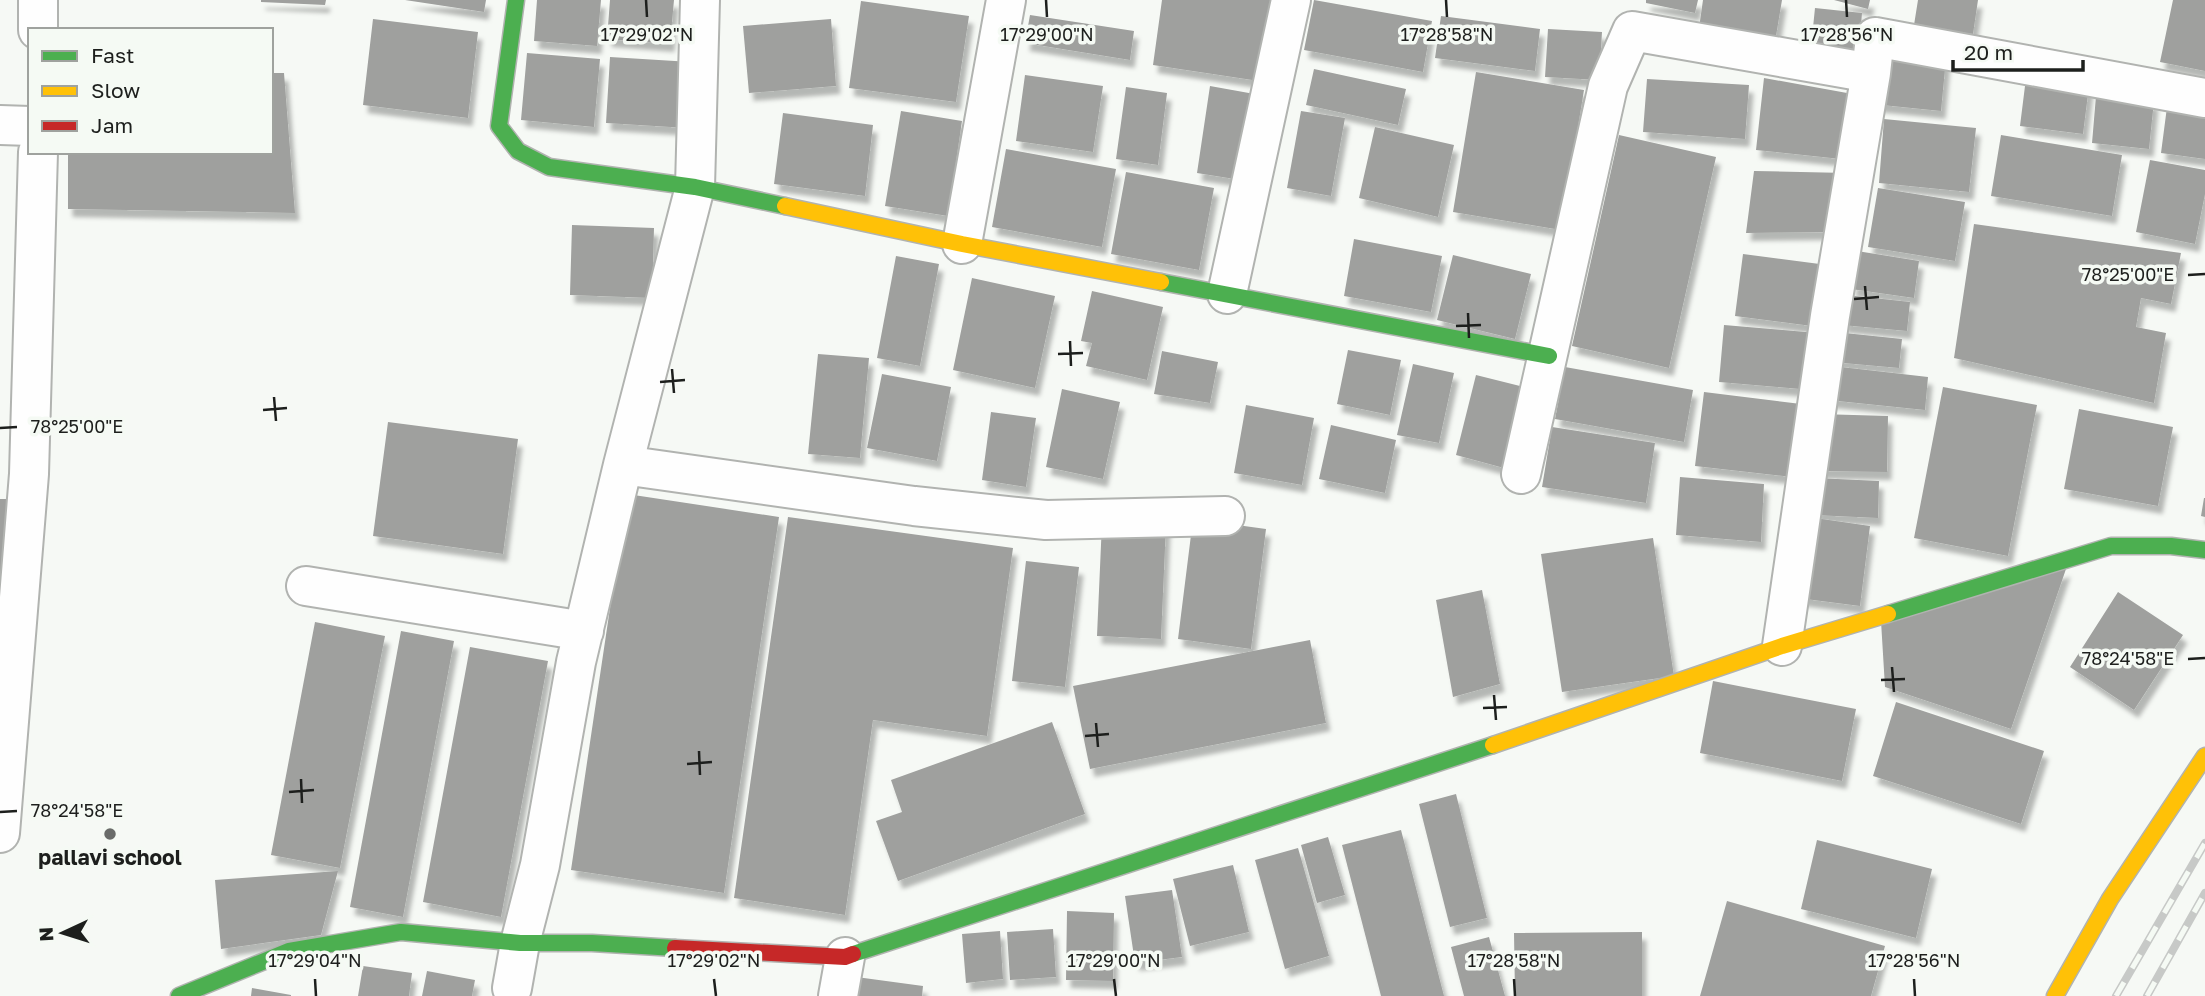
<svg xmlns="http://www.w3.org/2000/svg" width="2205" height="996" font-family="'Golos Text',sans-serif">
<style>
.building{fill:#9fa09e;filter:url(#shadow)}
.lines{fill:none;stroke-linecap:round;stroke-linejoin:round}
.street-casing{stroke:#b1b3b0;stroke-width:42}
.fast-casing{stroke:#b1b3b0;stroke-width:19}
.slow-casing{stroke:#b1b3b0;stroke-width:19}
.jam-casing{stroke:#b1b3b0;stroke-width:19}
.street{stroke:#fefefe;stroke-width:38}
.fast{stroke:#4caf50;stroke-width:16}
.slow{stroke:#ffc107;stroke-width:16}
.jam{stroke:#c62828;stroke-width:16}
.rail-casing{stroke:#c7c9c7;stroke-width:8}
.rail{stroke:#f5faf4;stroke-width:5;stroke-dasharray:16;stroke-linecap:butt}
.ticks{fill:none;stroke:#1d1f1d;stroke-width:2.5}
.poi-dot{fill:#696b69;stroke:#f5faf4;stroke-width:2.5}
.labels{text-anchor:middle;stroke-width:7;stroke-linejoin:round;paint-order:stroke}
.poi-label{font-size:21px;font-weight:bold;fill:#1d1f1d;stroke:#f5faf4}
.ticks-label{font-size:18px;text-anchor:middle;fill:#1d1f1d;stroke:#f5faf4;stroke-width:7;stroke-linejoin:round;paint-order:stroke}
</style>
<defs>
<filter id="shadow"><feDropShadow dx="4.5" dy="8" stdDeviation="2" flood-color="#0004"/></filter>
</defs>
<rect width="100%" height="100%" fill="#f6f9f5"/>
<path class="building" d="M261,0H326L325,5L261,2Z
M405,0H486L484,12Z
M537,0H601L597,46L534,41Z
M610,0H674L670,44L607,39Z
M1162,0H1271L1259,81L1153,65Z
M1314,0L1432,21L1423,72L1304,50Z
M1646,0H1698L1695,13L1646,3Z
M1703,0H1782L1774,48L1698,35Z
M1834,0H1870L1868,9Z
M1918,0H1978L1973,34L1914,25Z
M2173,0H2205V71L2160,62Z
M861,1L969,16L956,102L849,88Z
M1815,8L1862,13L1858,61L1810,57Z
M1030,15L1134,31L1130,60L1025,43Z
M1441,16L1540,29L1535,71L1435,58Z
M373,19L478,32L468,118L363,105Z
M831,19L836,86L749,93L743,26Z
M1548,29L1602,32L1599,80L1545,77Z
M527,53L600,59L594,127L521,120Z
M1877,53L1946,59L1941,111L1872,104Z
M610,57L691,62L687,128L606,123Z
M1314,69L1406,89L1398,125L1306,105Z
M1476,72L1584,90L1561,230L1453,212Z
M271,73H284L295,213L68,209V152H271Z
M1025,75L1103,86L1093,152L1016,141Z
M1764,78L1858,95L1850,160L1756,150Z
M2026,78L2089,86L2083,134L2020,126Z
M1647,79L1749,85L1745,139L1643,132Z
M1210,86L1260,95L1247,181L1197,173Z
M1126,87L1167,93L1158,165L1116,159Z
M2096,96L2154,101L2149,149L2092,143Z
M2167,107L2205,112V159L2161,153Z
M901,111L962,121L948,216L885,206Z
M1301,111L1345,118L1331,196L1287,188Z
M783,113L873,125L865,196L774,184Z
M1884,119L1976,128L1969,192L1879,183Z
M1375,127L1454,145L1438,217L1359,198Z
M1619,135L1716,157L1669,368L1572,346Z
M2001,135L2122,155L2112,216L1991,196Z
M1006,149L1116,169L1102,247L992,227Z
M2150,160L2205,170V194L2195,244L2136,232Z
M1754,171L1847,173L1837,232L1746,233Z
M1126,172L1214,188L1199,270L1111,254Z
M1878,188L1965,202L1955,261L1868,247Z
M1974,224L2181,253L2171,304L2141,298L2136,327L2166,333L2154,403L1954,358Z
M572,225L654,228L652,298L570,295Z
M1354,239L1442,256L1431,312L1344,296Z
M1857,251L1919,261L1914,298L1851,289Z
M1743,254L1835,266L1827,328L1735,316Z
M1453,255L1531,274L1515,339L1437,320Z
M896,256L939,264L920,366L877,358Z
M972,278L1055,296L1035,388L953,370Z
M1092,291L1163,307L1147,380L1086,366L1092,343L1081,341Z
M1846,295L1910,302L1907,331L1842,325Z
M1724,325L1817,333L1812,390L1719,382Z
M1835,332L1902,339L1899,368L1832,362Z
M1348,350L1401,360L1390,415L1337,404Z
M1162,351L1218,362L1210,403L1154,394Z
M818,354L869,358L860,458L808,454Z
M1413,364L1454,373L1439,443L1397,435Z
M1832,366L1928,377L1925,410L1828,400Z
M1565,367L1693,390L1684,442L1555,419Z
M882,374L951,387L937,461L867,448Z
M1476,375L1524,387L1504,468L1456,455Z
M1943,387L2037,405L2008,556L1914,538Z
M1062,389L1120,402L1103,479L1046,467Z
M1704,392L1801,404L1792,477L1695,466Z
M1246,405L1314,418L1302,485L1234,473Z
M2079,409L2173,427L2158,506L2064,489Z
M991,412L1036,418L1026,487L982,480Z
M1819,414L1888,416L1887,472L1817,471Z
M388,422L518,439L503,554L373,536Z
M1331,425L1396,440L1385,493L1319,479Z
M1552,427L1655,443L1646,503L1542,487Z
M1680,477L1764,484L1761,542L1676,535Z
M1816,478L1879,481L1878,518L1814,515Z
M627,494L779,517L724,893L571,870Z
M2204,498H2205V517L2201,516Z
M0,499H16L0,617Z
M788,517L1013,548L987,736L873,720L845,915L734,898Z
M1808,517L1870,526L1860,606L1798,598Z
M1193,519L1266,529L1251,649L1178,639Z
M1102,522L1166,525L1161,639L1097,636Z
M1653,538L1674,676L1562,692L1541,554Z
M1026,561L1079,567L1065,687L1012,681Z
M2066,569L2011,729L1885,687L1881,621Z
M1482,590L1500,684L1453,697L1436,600Z
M2118,592L2183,635L2134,710L2070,667Z
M315,622L385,636L340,868L271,855Z
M401,631L454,641L403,917L350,907Z
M1310,640L1326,723L1090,769L1073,686Z
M470,647L548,661L501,917L423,902Z
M1713,681L1856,709L1842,781L1700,753Z
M1896,702L2044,751L2021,824L1873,776Z
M1052,722L1085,814L898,881L876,821L902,812L891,780Z
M1456,794L1487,918L1450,927L1419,804Z
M1401,830L1444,996H1381L1342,845Z
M1328,837L1345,895L1317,903L1301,845Z
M1817,840L1932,869L1916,938L1801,909Z
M1298,848L1329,956L1285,969L1255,860Z
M1233,865L1249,932L1190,946L1173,879Z
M338,871L321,935L221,949L215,880Z
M1172,890L1182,957L1135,963L1125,896Z
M1727,901L1885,946L1871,996H1700Z
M1067,911L1114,913L1113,981L1066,980Z
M1053,929L1056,977L1010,980L1007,932Z
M1000,931L1003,979L966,983L962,934Z
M1642,932V996H1515L1514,933Z
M1489,937L1505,996H1464L1451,947Z
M363,966L412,973L409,996H358Z
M427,971L475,980L472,996H422Z
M849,976L923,986L922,996H846Z
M252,988L291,995V996H251Z"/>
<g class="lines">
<defs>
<path id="street" d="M38,0V30
M0,125L30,126
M962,244L1006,0
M1227,294L1291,0
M623,465L914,506L1046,520L1225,516
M1521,474L1608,86L1632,31L1871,73
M306,586L584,631
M1782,646L1830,316L1871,73L1875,37L2205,98
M0,833L29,474L38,152
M512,988L520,943L540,865L576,662L623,465L695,187L700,0
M838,996L845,957"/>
<path id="fast" d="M516,0L499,126L518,151L549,167L695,187L785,206
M1161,282L1549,356
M1888,614L2111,546H2171L2205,550
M853,954L1493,745
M179,996L289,951L401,932L520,943H592L675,948"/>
<path id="slow" d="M785,206L962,244L1161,282
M1493,745L1782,646L1888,614
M2055,996L2110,899L2205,756"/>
<path id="jam" d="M675,948L845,957L853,954"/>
</defs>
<use href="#street" class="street-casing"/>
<use href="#fast" class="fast-casing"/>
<use href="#slow" class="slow-casing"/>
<use href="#jam" class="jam-casing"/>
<use href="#street" class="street"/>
<use href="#fast" class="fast"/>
<use href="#slow" class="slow"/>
<use href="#jam" class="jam"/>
<defs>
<path id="rail" d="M2116,996L2205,843
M2147,996L2205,893"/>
</defs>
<use href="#rail" class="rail-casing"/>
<use href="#rail" class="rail"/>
</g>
<path class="ticks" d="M646,0L647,17M1046,0L1047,17M1446,0L1447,17M1846,0L1847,17M2188,275L2205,274M1865,286L1867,310M1854,299L1879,297M1468,313L1469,338M1456,326L1481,325M1070,341L1071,366M1058,354L1083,353M672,369L674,393M660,382L685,380M274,397L276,421M263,410L287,408M0,428L17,427M2188,659L2205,658M1892,667L1894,692M1881,680L1905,679M1494,695L1496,720M1483,708L1507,707M1096,723L1098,747M1085,736L1109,734M699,751L700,775M687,764L712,762M301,779L302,803M289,792L314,790M0,812L17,811M315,979L316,996M714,979L716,996M1114,979L1116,996M1514,979L1515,996M1914,979L1915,996"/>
<circle class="poi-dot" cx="110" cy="834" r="7"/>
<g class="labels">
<g class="poi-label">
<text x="110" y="865">pallavi school</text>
</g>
</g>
<g class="ticks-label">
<text x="647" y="41">17°29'02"N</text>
<text x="1047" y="41">17°29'00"N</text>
<text x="1447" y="41">17°28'58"N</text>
<text x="1847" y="41">17°28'56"N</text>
<text x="2128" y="281">78°25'00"E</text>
<text x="77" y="433">78°25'00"E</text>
<text x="2128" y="665">78°24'58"E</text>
<text x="77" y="817">78°24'58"E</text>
<text x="315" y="967">17°29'04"N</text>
<text x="714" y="967">17°29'02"N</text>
<text x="1114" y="967">17°29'00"N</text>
<text x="1514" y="967">17°28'58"N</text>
<text x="1914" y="967">17°28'56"N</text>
</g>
<rect x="28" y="28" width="245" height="126" fill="#f5faf4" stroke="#9fa29e" stroke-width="2"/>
<rect x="42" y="51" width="35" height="10" fill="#4caf50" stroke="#9fa29e" stroke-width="2"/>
<text x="91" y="63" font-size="21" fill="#1d1f1d">Fast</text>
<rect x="42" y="86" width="35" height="10" fill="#ffc107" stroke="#9fa29e" stroke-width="2"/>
<text x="91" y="98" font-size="21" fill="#1d1f1d">Slow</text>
<rect x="42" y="121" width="35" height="10" fill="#c62828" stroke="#9fa29e" stroke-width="2"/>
<text x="91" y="133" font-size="21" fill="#1d1f1d">Jam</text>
<g transform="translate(63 933) rotate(266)" stroke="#f5faf4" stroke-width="5" paint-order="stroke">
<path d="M0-5L12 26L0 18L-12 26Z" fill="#1d1f1d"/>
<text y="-10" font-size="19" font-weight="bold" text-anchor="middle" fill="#1d1f1d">N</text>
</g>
<path d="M1953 60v10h130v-10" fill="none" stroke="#1d1f1d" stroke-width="3.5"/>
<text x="1964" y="60" font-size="21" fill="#1d1f1d" stroke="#f5faf4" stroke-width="5" paint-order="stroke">20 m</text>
</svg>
